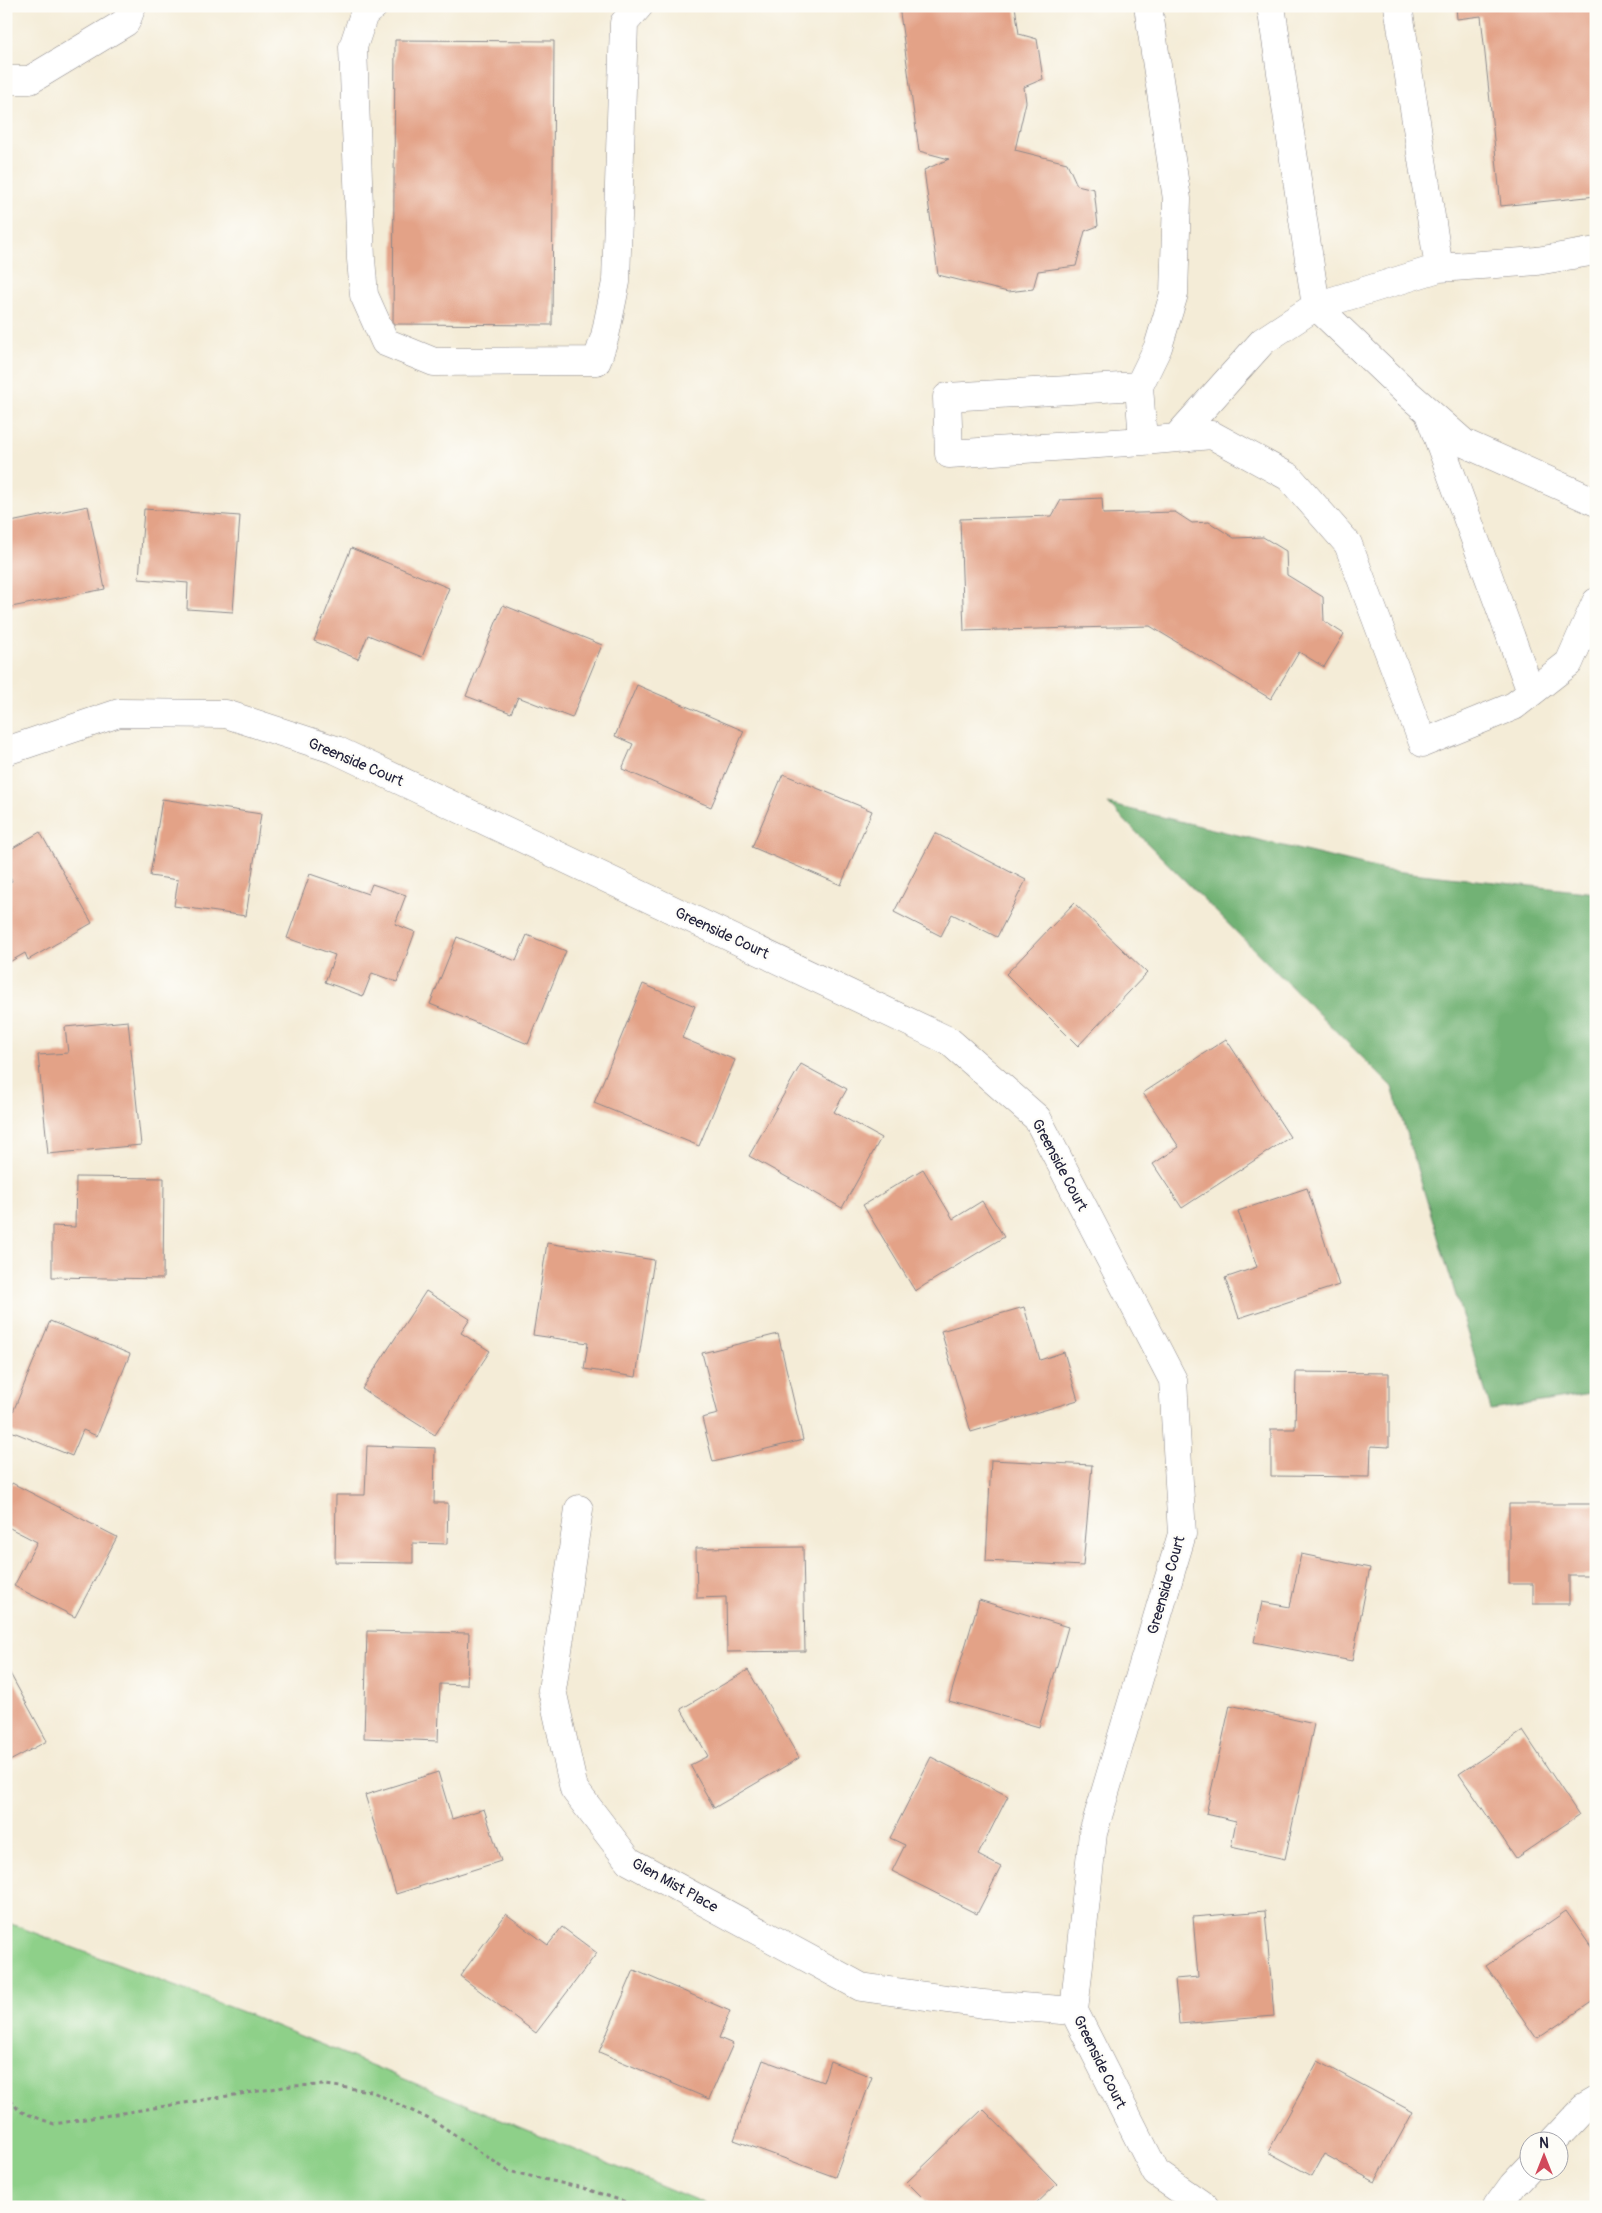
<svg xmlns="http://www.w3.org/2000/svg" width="1602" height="2213" font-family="Pangolin,sans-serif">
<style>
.green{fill:#8ed089;stroke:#587962}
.forest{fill:#72b275;stroke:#4a6a58}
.building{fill:#e3a287}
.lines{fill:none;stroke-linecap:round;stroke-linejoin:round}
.minor-casing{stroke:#8b8789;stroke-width:29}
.path{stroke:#8b8789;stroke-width:3;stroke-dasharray:4 4;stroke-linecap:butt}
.minor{stroke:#fff;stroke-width:28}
.labels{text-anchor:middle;stroke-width:4.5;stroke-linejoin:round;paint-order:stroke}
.street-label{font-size:15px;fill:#22223b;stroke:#fdfcf7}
</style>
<rect width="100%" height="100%" fill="#fdfcf7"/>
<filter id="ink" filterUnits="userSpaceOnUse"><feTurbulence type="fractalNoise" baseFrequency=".02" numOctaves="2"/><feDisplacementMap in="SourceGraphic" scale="10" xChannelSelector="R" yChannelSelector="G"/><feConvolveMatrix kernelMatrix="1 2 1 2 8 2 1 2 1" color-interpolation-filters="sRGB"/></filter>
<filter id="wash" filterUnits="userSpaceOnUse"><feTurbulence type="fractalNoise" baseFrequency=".0096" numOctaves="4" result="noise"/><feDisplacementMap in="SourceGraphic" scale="20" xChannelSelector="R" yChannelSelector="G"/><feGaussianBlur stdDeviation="1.12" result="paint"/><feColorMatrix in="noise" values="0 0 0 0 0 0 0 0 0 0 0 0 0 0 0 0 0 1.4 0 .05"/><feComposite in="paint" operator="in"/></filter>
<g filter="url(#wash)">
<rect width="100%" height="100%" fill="#f4ecd7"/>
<path class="green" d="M6,1922L250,2015L713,2207H6Z"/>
<path class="forest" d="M1108,804L1384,870L1596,893V1393L1491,1410L1392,1087Z"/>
<g id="blocks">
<path class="building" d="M899,6H1015L1019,34L1037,39L1043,79L1024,87L1026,102L1015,150L1067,163L1077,185L1094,189L1098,226L1085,231L1076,266L1038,271L1033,289L1008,292L938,275L924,170L949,159L919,151Z
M1456,6H1596V196L1501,206L1481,16L1457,19Z
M395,40L554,41L552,325L393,324Z
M1102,498L1103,514L1175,512L1192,523L1209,522L1234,538L1263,537L1286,551L1287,575L1323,597L1324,621L1344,634L1324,667L1299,652L1271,699L1150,626L964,631L960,519L1052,516L1061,500Z
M88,506L105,589L6,608V523Z
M144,509L240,516L233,612L187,609L188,583L139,579Z
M351,548L449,588L422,657L368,635L358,659L314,641Z
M503,605L602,645L572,718L518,697L511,713L466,696Z
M637,685L744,731L711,807L622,769L633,744L615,736Z
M783,774L872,811L841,885L752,847Z
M162,799L261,814L246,916L174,906L178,880L150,876Z
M40,832L92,923L28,960L25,953L6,964V885L12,881L6,871V852Z
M935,833L1026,880L997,937L952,914L941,936L894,912Z
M310,874L368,894L372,884L406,895L395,924L415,932L397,982L372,973L363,996L325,982L335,955L287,938Z
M1074,903L1147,973L1078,1046L1006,974Z
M527,935L566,951L528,1044L430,1004L457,937L516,961Z
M643,984L695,1006L682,1038L735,1060L699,1146L594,1103Z
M128,1021L141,1145L48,1154L38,1055L68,1053L65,1027Z
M1226,1039L1290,1137L1182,1208L1153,1164L1179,1147L1143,1093Z
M801,1064L847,1089L834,1112L881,1138L842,1208L749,1156Z
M923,1169L953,1219L982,1201L1004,1237L915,1291L863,1205Z
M76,1177L164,1178L163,1279L52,1277V1226L75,1227Z
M1307,1188L1339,1285L1239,1318L1225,1278L1257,1267L1238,1211Z
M547,1243L654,1260L636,1377L584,1369L588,1343L533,1335Z
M426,1291L470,1319L461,1333L490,1351L435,1435L362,1389Z
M1024,1307L1040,1360L1064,1352L1078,1400L971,1432L941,1331Z
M50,1321L130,1354L97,1436L83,1430L72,1456L6,1429Z
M778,1334L803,1440L713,1462L702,1418L718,1414L702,1353Z
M1296,1372L1389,1373V1447L1371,1446L1370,1477L1271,1476V1429H1295Z
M367,1446L435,1448L434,1503H448L447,1544L413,1543V1563L335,1562L336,1495H365Z
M991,1460L1092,1465L1083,1566L986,1561Z
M12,1483L117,1537L75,1617L14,1586L37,1542L6,1526V1494Z
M1509,1504H1596V1575H1569V1604H1533V1584H1509Z
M803,1547L805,1651L727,1652L726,1597L697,1598L696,1548Z
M1301,1554L1370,1568L1352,1661L1254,1642L1262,1602L1290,1607Z
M979,1600L1068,1627L1039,1727L949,1701Z
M367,1631L469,1633L467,1685L440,1684L438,1741L364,1738Z
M6,1666L47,1741L6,1763Z
M748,1670L799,1758L714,1808L690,1765L708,1756L681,1709Z
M1230,1705L1314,1724L1285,1859L1231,1847L1236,1821L1206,1814Z
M1523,1731L1579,1815L1516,1858L1459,1774Z
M931,1757L1008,1796L978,1855L1001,1867L977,1914L892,1871L905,1845L890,1838Z
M438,1772L452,1819L484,1809L501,1861L396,1894L365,1795Z
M1265,1911L1274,2016L1179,2024L1175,1979L1198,1977L1193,1917Z
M1566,1911L1596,1954V1999L1537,2039L1486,1966Z
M506,1914L548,1945L562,1927L597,1953L536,2033L460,1976Z
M634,1970L730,2011L719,2038L733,2044L709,2099L599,2052Z
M763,2060L823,2082L830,2061L872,2077L835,2177L734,2140Z
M1318,2061L1413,2112L1375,2182L1324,2154L1312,2176L1268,2152Z
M983,2109L1057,2184L1033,2207H932L907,2182Z"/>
</g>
</g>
<g filter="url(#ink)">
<use href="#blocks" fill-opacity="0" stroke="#8b8789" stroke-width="1"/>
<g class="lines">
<defs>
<path id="minor" d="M374,6L364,14L353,47L361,259L364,295L385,342L434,362L597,361L605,336L616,282L624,23L639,6
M1271,6L1316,306L1406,392L1464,443L1596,502
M6,80H30L126,22L132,6
M1439,268L1537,261L1596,251
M1139,386L947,397L949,454L1143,441L1139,386L1158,347L1174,294L1177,199L1148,6
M1429,414L1531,692
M1176,438L1263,341L1316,306L1439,268L1398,6
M1143,441L1212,435L1289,477L1348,544L1423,743L1514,706L1569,663L1596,602
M6,751L119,713L226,714L336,750L949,1041L1037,1118L1173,1380L1182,1534L1093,1833L1074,2011L1156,2173L1205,2207
M579,1509L552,1690L574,1789L629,1861L861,1987L983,2004L1074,2011
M1554,2140L1584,2108L1596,2101
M1497,2207L1513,2185L1530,2167"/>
</defs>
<use href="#minor" class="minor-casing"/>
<path class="path" d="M6,2093L19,2111L54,2124L290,2086L325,2085L371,2091L439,2124L508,2171L583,2188L641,2207"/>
<use href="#minor" class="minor"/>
</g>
</g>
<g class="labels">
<g class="street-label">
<text transform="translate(356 762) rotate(23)" y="5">Greenside Court</text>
<text transform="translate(722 933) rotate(25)" y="5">Greenside Court</text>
<text transform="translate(1060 1165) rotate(62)" y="5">Greenside Court</text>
<text transform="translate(1166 1585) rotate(-74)" y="5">Greenside Court</text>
<text transform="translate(675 1885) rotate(29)" y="5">Glen Mist Place</text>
<text transform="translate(1100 2062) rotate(64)" y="5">Greenside Court</text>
</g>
</g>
<rect width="1602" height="2213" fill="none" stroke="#fdfcf7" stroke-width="25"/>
<g transform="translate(1544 2156)"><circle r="24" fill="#fdfcf7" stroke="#a5a5ac"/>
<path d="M0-4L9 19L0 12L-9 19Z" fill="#d1495b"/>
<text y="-8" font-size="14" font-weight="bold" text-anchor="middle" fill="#22223b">N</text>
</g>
</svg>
